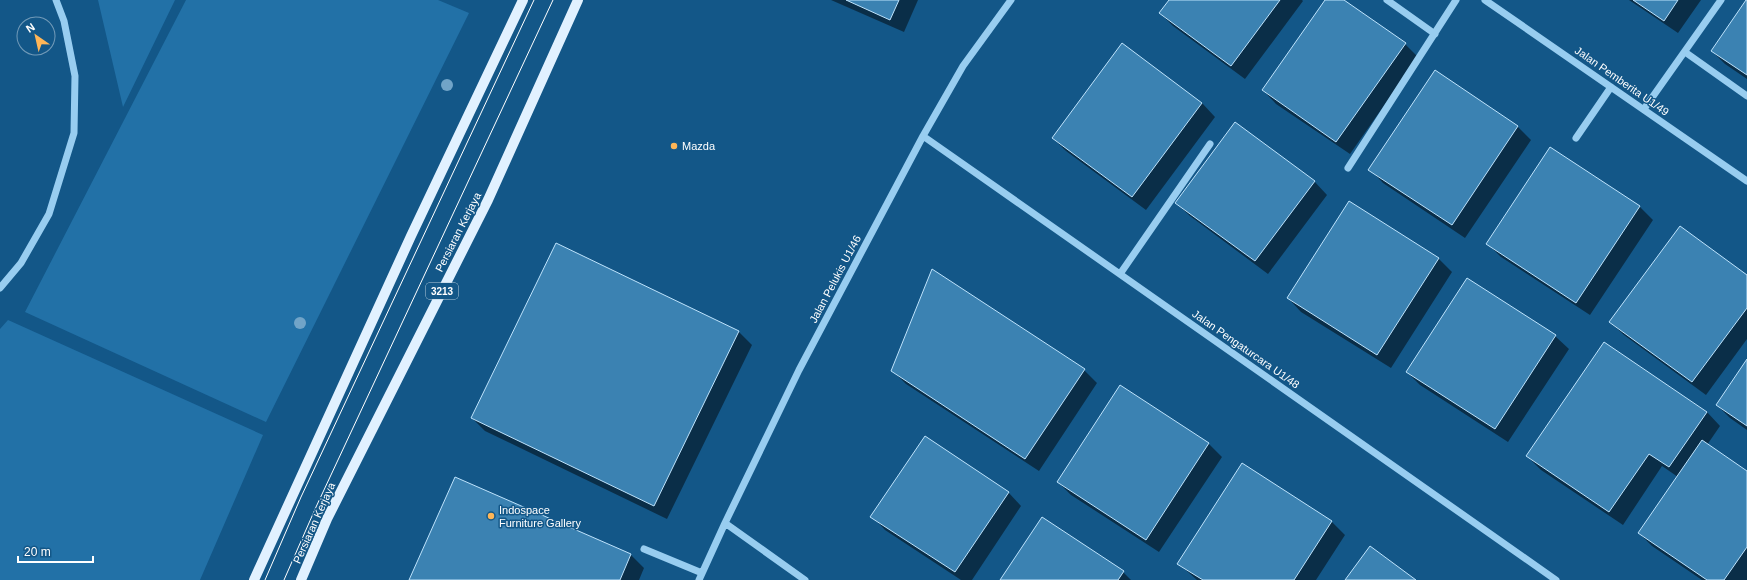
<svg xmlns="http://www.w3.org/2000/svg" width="1747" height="580" font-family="Helvetica,sans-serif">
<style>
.green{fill:#2271a7}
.shadow{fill:#0007}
.building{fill:#3b82b2;stroke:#bee3fc}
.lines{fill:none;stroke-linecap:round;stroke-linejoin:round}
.minor{stroke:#98cdf0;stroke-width:7}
.major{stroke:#e1f1ff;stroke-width:10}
.tram{stroke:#fff;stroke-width:1}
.tree{fill:#71a4c8}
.poi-dot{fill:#ffb657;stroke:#135788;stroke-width:1.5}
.labels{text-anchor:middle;stroke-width:3;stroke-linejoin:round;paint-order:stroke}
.shield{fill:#135788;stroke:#b8cddb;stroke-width:1}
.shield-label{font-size:10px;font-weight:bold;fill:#fff}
.street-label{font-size:11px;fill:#fff;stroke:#135788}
.poi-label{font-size:11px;fill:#fff;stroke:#135788;text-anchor:start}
</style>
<rect width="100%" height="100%" fill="#135788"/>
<path class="green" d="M98,0H175L123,107Z
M186,0H438L469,13L266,422L25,312Z
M8,320L263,435L200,580H0V329Z"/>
<path class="shadow" d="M831,0H918L904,32Z
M1170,0H1302L1303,1L1245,79L1173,26L1160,13Z
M1326,0H1342L1405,44L1418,57L1350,154L1276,104L1263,90Z
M1629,0H1701L1678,33Z
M1747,0V79L1725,64L1712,51Z
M1202,103L1215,117L1146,210L1066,151L1053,138Z
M1518,127L1531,140L1465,238L1383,183L1370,169Z
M1550,149L1640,207L1653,220L1590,315L1501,257L1487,243Z
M1314,181L1327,195L1268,274L1190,216L1176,203Z
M1349,203L1439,259L1452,272L1391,368L1301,312L1288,298Z
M557,244L739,332L752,345L667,519L485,431L472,418Z
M1747,276V339L1706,395L1624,335L1610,322Z
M1555,336L1569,349L1508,442L1420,385L1407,372Z
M1604,343L1707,412L1720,426L1707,445L1747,472V580H1702L1652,546L1639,533L1678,477L1662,466L1623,525L1541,470L1527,456Z
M1747,361V430L1730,418L1717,405Z
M1084,370L1097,383L1039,471L906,384L893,371Z
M1121,386L1209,444L1222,457L1159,552L1071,495L1058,482Z
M456,478L631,555L644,568L639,580H411Z
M1008,492L1021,506L972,580H961L885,530L872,516Z
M1042,519L1123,572L1131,580H1002Z
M1332,522L1345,535L1316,580H1197L1178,563Z"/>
<path class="building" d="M846,0H899L890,20Z
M1169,0H1280L1231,66L1159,13Z
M1325,0H1344L1406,43L1336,142L1262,90Z
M1633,0H1678L1664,21Z
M1746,0H1747V75L1711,51Z
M1122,43L1202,103L1132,197L1052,138Z
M1435,70L1518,126L1452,225L1368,170Z
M1235,122L1315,181L1255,261L1175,203Z
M1550,147L1640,206L1576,303L1486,244Z
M1349,201L1439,258L1377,355L1287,298Z
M1680,226L1747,275V308L1692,382L1609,322Z
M556,243L739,331L654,506L471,418Z
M932,269L1085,369L1025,459L891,371Z
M1467,278L1556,335L1495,429L1406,372Z
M1604,342L1707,412L1669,467L1649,454L1609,512L1526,456Z
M1747,359V426L1716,405Z
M1120,385L1209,443L1146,540L1057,482Z
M925,436L1009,492L955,572L870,517Z
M1702,440L1747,471V547L1724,580H1707L1638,533Z
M1242,463L1332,521L1294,580H1203L1177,564Z
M455,477L631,554L620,580H409Z
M1042,517L1124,571L1118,580H1000Z
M1370,546L1416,580H1345Z"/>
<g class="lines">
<path class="minor" d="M1387,0L1435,34
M1485,0L1747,181
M1685,52L1747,96
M1644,109L1721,0
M923,136L1556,580
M1576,138L1611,87
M1348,168L1456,0
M1120,274L1210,144
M0,288L21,263L49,214L74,133L75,76L64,21L56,0
M725,523L805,580
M644,549L702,573
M699,580L725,523L799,370L923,136L963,66L1011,0"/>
<path class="major" d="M254,580L411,236L523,0
M301,580L327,519L488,200L578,0"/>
<path class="tram" d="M265,580L301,497L534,0
M284,580L316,507L553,0"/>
</g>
<g class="tree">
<circle cx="447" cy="85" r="6"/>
<circle cx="300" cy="323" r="6"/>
</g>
<g class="poi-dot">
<circle cx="674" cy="146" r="4"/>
<circle cx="491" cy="516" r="4"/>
</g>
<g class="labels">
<rect class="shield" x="426" y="283" width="32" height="16" rx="3"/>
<g class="shield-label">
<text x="442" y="295">3213</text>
</g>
<g class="street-label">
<text transform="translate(1622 81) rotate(35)" y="4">Jalan Pemberita U1/49</text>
<text transform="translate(458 232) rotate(-63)" y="4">Persiaran Kerjaya</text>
<text transform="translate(835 279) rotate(-62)" y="4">Jalan Pelukis U1/46</text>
<text transform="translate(1246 349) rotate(35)" y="4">Jalan Pengaturcara U1/48</text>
<text transform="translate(314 523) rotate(-66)" y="4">Persiaran Kerjaya</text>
</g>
<g class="poi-label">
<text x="682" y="150">Mazda</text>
<text x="499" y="514">Indospace<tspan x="499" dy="13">Furniture Gallery</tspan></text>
</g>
</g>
<g transform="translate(36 36) rotate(326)"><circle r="19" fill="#135788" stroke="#719ab8"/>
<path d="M0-3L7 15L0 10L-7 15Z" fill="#ffb657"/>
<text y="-6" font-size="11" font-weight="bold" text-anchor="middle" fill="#ffffff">N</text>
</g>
<path d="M18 556v6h75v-6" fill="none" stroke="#ffffff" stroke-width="2"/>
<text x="24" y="556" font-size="12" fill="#ffffff" stroke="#135788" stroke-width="3" paint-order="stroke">20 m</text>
</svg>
